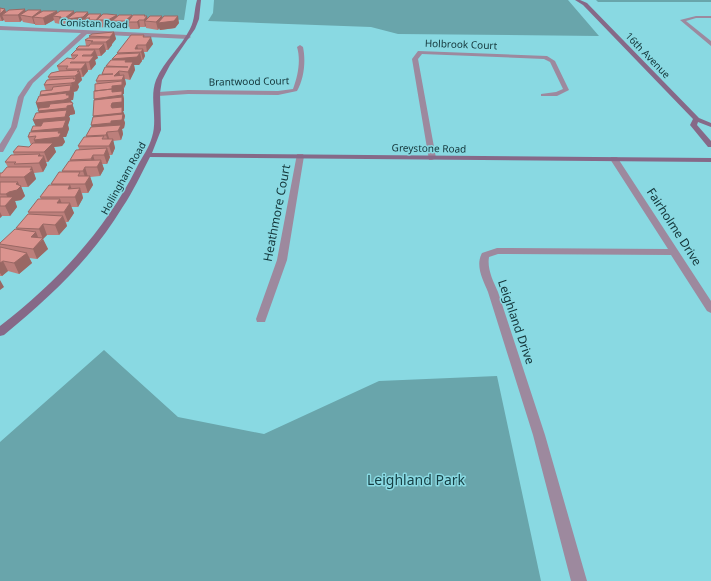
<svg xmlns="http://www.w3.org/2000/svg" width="711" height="581" font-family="'Noto Sans',sans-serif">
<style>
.green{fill:#69a5ab}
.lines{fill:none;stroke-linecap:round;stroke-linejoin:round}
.street{fill:#9d899e;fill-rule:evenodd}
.secondary{fill:#866988;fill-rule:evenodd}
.wall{fill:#bc7f7b}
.shaded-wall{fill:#996864}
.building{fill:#db948f;stroke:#996864}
.labels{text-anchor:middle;stroke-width:3;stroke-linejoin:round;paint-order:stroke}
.far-street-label{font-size:10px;fill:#133539;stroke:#89d9e2}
.street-label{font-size:12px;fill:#133539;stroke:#89d9e2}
.near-park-label{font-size:14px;fill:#153f44;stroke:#89d9e2}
</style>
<rect width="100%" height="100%" fill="#89d9e2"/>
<path class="green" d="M0,0H187L184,20L0,11Z
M214,0H568L599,36L398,34L371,27L208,21L213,13Z
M596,0H711V2H598Z
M104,350L178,417L264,434L379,381L497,376L541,581H0V442Z"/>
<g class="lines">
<path class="street" d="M696,16H711V18H696L686,21L711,41V46L680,20Z
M0,26L188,35L191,37L188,39L87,34L33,83L24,97L17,127L3,152H0V144L11,127L18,97L28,82L81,33L0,30Z
M300,45L303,47C306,61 304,79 297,91L278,95L188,94L158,96L155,94L158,92L188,90L278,91L293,89C298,76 301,60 297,47Z
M418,51L547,56L555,61L569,90L557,96H541V94L556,92L563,89L550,62L544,59L422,54L418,59L436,158L432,160H429L412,59Z
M297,154H303L304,156L287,260L266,319L265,322H257L256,319L277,260Z
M611,157H617L711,301V313L707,311L671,255L498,254L489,257C487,269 493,281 498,292L545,435L587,581H571L533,435L488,292C483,280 475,266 482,253L497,248L668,249L610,159Z"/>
<path class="secondary" d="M197,0H201L199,19L195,29L170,65L162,80L160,93L161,130L152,153L711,158V162L150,157C141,174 133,192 122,208C92,258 49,298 4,335L0,336V326C57,282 105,231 137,167C142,157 149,148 152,137C158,118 149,98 156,80C164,61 181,47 190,29C195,20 194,10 197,0Z
M575,0H580L587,3L699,118L711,123V127L698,122L697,125L711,141V147H708L690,125L693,119L583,5Z"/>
</g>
<path class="wall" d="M0,8L5,9L6,12L25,9V12H42L58,13H75L102,16L117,15V16L132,17L145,15V16H147V18H163L179,23L175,28L160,30L159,28L158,30L146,28V26L145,27H140L139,29H130L129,26L127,28H114L113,25L110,28L99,27L98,26V27H89L88,25H87L86,23L85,24L69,26V24L67,25H61L60,24L55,23L54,20L45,25H35V24H34L23,22L22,20L20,22H5L4,20L2,21H0Z
M114,32L116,39L112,44V45L108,50H105L106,51L101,56H97L98,58L95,60L96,64L91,70H88V71L83,77H81L82,80L78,84L79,87L77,91L73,92L74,93L73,100H71L75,112V114L70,115V116H69L70,119L68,125L69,129L66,137H63L65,142L62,146L54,147L56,152L48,162H46L47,165L43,172L34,173L36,179L28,187H21L25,196L21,200L15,201L17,207L10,216H2L0,218V173H2L8,167L5,162L14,155L13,152L29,147L31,145L28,137L32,132L31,131L36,126L33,120L39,113V110L36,103L41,96L46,91L44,85L49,79L48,77L59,71L57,66L72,59L71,55L76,50V49L86,46L85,40L89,38V36Z
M144,35L145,37L153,44L147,52H144L145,56L143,60H142V61L139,65H134L135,70L130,80L125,79L126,84L124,88V94H123L124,99V111H123L125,116L124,120L125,123L124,128L122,129L123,134L121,140L113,141L115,148L112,155H109L110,157L107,164H102L104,169L100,176L90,177L93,185L88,193H82L83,198L78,207H71L74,213L68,222H66L67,226L59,235H47L43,239L48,249L37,259L29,258L32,263L19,274L8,271L2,276H0V243L17,229L16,228L29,214L28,212L41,199L40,197L52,185L51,184L62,172V171L79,149L78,146L87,137L86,136L92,127L95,100V91L97,84L96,81L102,75V74L107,67L106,66L113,60L112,59L118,53H117Z"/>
<path class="shaded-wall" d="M5,9L7,15H2L4,20L2,21L0,16V14Z
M25,9L27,16L20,15L22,20L20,22L18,15Z
M41,10L44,17H33L35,24H34L32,17Z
M57,11L59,17L53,16L54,20L45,25L43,18Z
M74,11L76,18L88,12L90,19V18H85L86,23L85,24L69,26V24L67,25L65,18Z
M101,14L103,20H97L98,26V27L96,20Z
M117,15L118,21H112L113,25L110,28L108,20Z
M132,15L133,22H128L129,26L127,28L125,21Z
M145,15V18L147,16L148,21H145L146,26L145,27L144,20V16Z
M162,16L164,22L178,16L179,23L175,28L160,30L159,28L158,30L156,22Z
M139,20L140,27L139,29L137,22Z
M114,32L116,39L112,44V45L108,50L106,42L110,38V37Z
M151,37L153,44L147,52L146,45Z
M104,44L106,51L101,56L99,49Z
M137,45L139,52L135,49Z
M143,49L145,56L143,60L141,52Z
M95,50L98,58L95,60L96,64L91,70L89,62L92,58L91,55Z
M140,53L142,61L139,65H134L135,70L130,80L128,72L131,66H114L112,59Z
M86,63L88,71L83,77L81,69Z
M79,70V73L80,72L82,80L78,84L79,87L77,91L73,92L71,83L74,78L75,82L76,80L75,76Z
M119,71L121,79L114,76Z
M124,75L126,84L124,88L122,80Z
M122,81L124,89V94H123L124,99V111H123L125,116L124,120L125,123L124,128L122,129L123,134L121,140L118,131L114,129L113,132H107L110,141L109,144L106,135L94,134L91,125L95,124L93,116L97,107L94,99L97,98L95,91L112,86Z
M71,85L74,93L73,100H71L75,112V114L70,115V116H69L70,119L68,125L69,129L66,137H63L65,142L62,146L54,147L56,152L48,162L44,152L37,149L34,140L36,136H34L31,131L37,129L33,120L41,119L36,103L43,102L40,95Z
M113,139L115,148L112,155L109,146Z
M107,148L110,157L107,164L104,155Z
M40,154L42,159L44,156L47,165L43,172L39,163L38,156Z
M93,155L96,165L94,167L91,159Z
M101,160L104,169L100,176L97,167Z
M32,167L36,179L28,187L24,177Z
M85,167L88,177L86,180L83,171Z
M90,176L93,185L88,193L85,184Z
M18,182L20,187L21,186L25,196L21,200L15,201L17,207L10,216L5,206L9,201L6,194Z
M70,185L74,194L68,189Z
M80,188L83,198L78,207L75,197Z
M60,199L64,209L57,203Z
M70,203L74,213L68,222L64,212Z
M0,212L2,216L0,218Z
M63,216L67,226L59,235L55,225Z
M43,224L47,235L43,239L48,249L37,259L33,249L31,237L36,232L40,242L43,239L39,229Z
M27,253L32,263L19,274L14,263Z
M3,261L8,271L2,276L0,273V263Z
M0,280L4,287L0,290Z"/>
<path class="building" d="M0,8L5,9L0,14Z
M25,9L18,15H2L9,10Z
M28,10H41L32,17L20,15Z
M43,11H57L43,18L33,17Z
M60,11H74L65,18H59L61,17L53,16Z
M76,12H88L83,17L67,19Z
M89,14H101L96,20H87L90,18H85Z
M103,14H107L117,15L108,20H97Z
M119,15H132L125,21H112Z
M133,15H145L144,16H147L144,20H139L137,22H128Z
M150,16H162L156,22L145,21Z
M164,16H178L174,21L158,23Z
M114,32L110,37L89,36L92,34Z
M131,35H144L143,37H151L146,45H137L135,49H143L141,52L117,53Z
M88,38H111L106,42H91L93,41L85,40Z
M90,44H104L99,49H76L79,46H89Z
M76,50H95L91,55H83L82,56H94L89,62H71L70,63H86L81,69H66L68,66H57L67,58L74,59L78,55H71Z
M140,53L137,57L112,59L117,54Z
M111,60H126L125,62H133L128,72L119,71L114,76L124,75L122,80L96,81L99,75L113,74H102L105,67H128L106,66Z
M79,70L77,72H80L75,76L48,77L51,73L60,71Z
M74,78L73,79H76L75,82L71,83L44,85L47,80Z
M122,81V85L112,86V89L95,91V84Z
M71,85L70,91L40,95L41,91L52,90L53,87Z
M112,89V92L122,91V95L94,99V91Z
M67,93L66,95H69V98L64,100L36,103L39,96Z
M122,97V102L112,103L111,106L112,108L122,107V113L93,116L94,100Z
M70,102L73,103L72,105L67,106V108L38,111L39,108L49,107L50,104Z
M67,110L65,117L33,120L36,113Z
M123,114L122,120L111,121V123L91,125L93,117Z
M66,120L63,128L31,131L33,126H41L43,122Z
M121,125L118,131L107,132L106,135L86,136L91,127Z
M59,131L58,133H61L59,137L34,140L36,136L28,137L30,132Z
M104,136L102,139H113L109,146H78L84,137Z
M33,143H53L44,152H13L18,146L29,147Z
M107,148L104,155H93L91,159L70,160L76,150Z
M40,154L38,156H44L39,163L14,164L16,162H5L11,155Z
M101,160L97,167H85L83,171H62L69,161Z
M7,167H32L30,170H33L24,177H0V173H2Z
M59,172H80L78,176H90L85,184H51Z
M0,182H18L16,184L21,186L17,190L9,192L6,194H0Z
M49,185H70L68,189L80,188L75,197H40Z
M0,197H13L5,206H0Z
M38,199H60L57,203H70L64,212H28Z
M28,214L63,216L55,225L43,224L39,229L16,228Z
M15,229L36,232L31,237L43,238L33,249L0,244V243Z
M0,247L27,253L14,263L3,261L0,263Z"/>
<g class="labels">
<g class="far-street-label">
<text transform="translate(94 23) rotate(2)" y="4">Conistan Road</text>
<text transform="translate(461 44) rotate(2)" y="4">Holbrook Court</text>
<text transform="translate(648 55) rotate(46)" y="4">16th Avenue</text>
<text transform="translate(249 81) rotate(-1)" y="4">Brantwood Court</text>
<text transform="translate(429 148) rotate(1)" y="4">Greystone Road</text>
<text transform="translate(123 178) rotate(-61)" y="4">Hollingham Road</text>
</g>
<g class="street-label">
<text transform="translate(277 213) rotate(-79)" y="4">Heathmore Court</text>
<text transform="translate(674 227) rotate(57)" y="4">Fairholme Drive</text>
<text transform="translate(516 322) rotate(71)" y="4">Leighland Drive</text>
</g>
<g class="near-park-label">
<text x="416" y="485">Leighland Park</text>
</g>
</g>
</svg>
